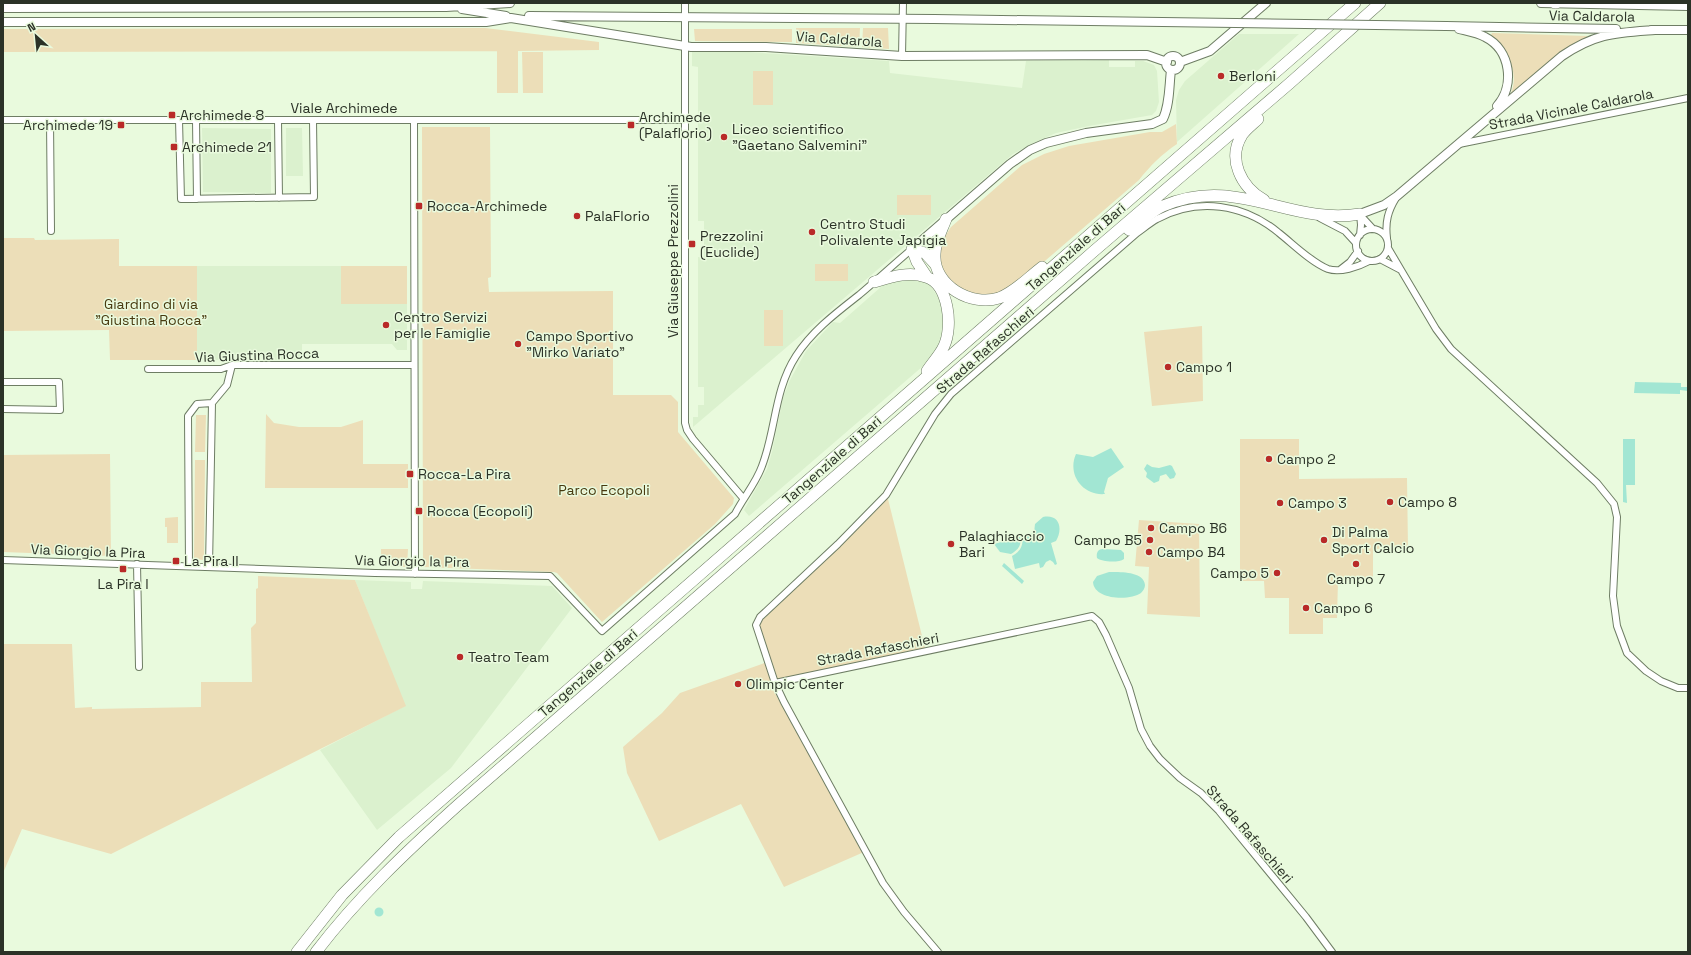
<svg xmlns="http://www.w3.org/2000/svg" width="1691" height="955" font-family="'Space Grotesk',sans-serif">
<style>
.built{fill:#dbf1ce}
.green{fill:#ecdeb8}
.water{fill:#a2e6d3}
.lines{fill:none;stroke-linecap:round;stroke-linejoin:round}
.street-casing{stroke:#6e7d64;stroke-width:8}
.secondary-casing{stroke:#6e7d64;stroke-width:10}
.highway-casing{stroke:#6e7d64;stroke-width:12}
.street{stroke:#fff;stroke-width:6}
.secondary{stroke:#fff;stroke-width:8}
.highway{stroke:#fff;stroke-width:11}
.secondary-bridge-casing{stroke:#6e7d64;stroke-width:10;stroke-linecap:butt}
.secondary-bridge{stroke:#fff;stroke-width:8}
.poi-dot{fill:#b92a28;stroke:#e9fadd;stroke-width:1.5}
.labels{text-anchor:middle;stroke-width:3;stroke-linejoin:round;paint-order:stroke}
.street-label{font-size:14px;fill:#2b3227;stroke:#e9fadd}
.poi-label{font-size:14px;fill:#2b3227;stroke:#e9fadd;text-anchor:start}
.park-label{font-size:14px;fill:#483a0f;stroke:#e9fadd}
</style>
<rect width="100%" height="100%" fill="#e9fadd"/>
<path class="built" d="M1239,34H1299L1177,142L1176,100L1179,90L1185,81Z
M692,52H748L889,61L890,73L1022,88L1026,61L1109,60V67H1135V61H1143L1154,65L1157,71L1159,102L1156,111L1152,115L1089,126L1056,133L1033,143L1013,154L693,427V417H698V405H704V387H698V257H704V221H698V67L692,66Z
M202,128L271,129V193L203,192Z
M286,128H302L303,176H286Z
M197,266H341V304H407V350H397L392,344H302V360H267L261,355H227L221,360H197Z
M911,277L929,284L938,297L941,305L945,322L941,342L930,360L749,516L744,510L767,469L772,452L783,398L790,380L806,351L833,322L840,323L882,286L888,282Z
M355,580L411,582V589H422L423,581L552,586L572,608L451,768L377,830L320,750L405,706Z"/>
<path class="green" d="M485,28L599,42V50L518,51V93H497V51H505L3,52V29Z
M796,28H860L859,47L796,43Z
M863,28H888L889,49L862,47Z
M694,29H792V42L695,41Z
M1492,33L1588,36L1554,58L1513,93H1511C1520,72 1506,49 1491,35Z
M522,52H543V93H523Z
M753,71H773V105H753Z
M1176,124L1177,144C1162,154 1150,166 1139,180L1017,285C1009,289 992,297 982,296C973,295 965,291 957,286C935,270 936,248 951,227L1022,165L1044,154L1069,146L1150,132H1162Z
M422,127H490L491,277L488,278L489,292L613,291V395H671L678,402V432L734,498L733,504L715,524L602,622L557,573L554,572L423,567Z
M897,195H931V215H897Z
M3,238H34L35,240L119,239V266H197V360H110L109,330L3,331Z
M815,264H848V281H815Z
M341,266H407V304H341Z
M764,310H783V346H764Z
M1202,326L1203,401L1152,406L1144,332Z
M266,414L274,423L299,427H341L363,420V464H408V488H265Z
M196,415H206L205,452H195Z
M1240,439H1299V479L1407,478L1408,548L1373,549V580L1338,581L1337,618H1323V634H1289V598H1265L1264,581H1240Z
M110,454L111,556L3,552V455Z
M195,460H205L204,560L194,559Z
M898,476L888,499L925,648L911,652L770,681L772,688L864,852L784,887L741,804L659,841L627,773L623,747L662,713L680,693L770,661L757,621L838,544Z
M177,517H178V543H167V527H165V518Z
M1139,520L1199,524L1200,617L1147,614L1149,567L1135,566Z
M381,549H408L407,567L385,566L386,558H381Z
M258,576L355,580L406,706L111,854L22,829L3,873V644H72L75,708L92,707V709L201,707V682H252L251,628L256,623V589L258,588Z"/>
<path class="water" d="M1635,382L1681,383V387H1688V391L1680,390V394L1634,393Z
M1623,439H1635V485H1626L1627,503L1623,502Z
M1111,448L1124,467L1108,478L1104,492L1105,494C1082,496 1067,474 1076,454L1093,457Z
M1147,464L1152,467L1159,468L1170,465L1172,466L1176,474L1174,478L1170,479L1166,474L1160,476L1159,481L1154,483L1146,477L1147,473L1144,469Z
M1043,517C1060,514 1063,529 1056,541L1051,543L1057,564L1055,565L1053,562L1050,560L1046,562L1043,567L1040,568L1039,563L1015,569L1012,556C1020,552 1024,545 1022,536L1034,533L1035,524Z
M1020,537C1022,545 1018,550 1011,554L1000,552L994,544Z
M1103,549L1121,550L1124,553V559C1119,563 1101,562 1097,558C1096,553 1098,549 1103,549Z
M1004,563L1024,581L1022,584L1002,566Z
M1109,572C1119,572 1144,571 1145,585C1145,588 1143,591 1141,593C1130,601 1094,600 1093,582L1097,576Z
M374.5 912a4.5 4.5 0 1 1 9 0a4.5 4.5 0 1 1-9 0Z"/>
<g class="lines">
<defs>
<path id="street" d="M685,3V423L687,430L693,439L743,498
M902,56L903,3
M3,120H685
M50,120L51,231
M179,120L181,199L314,197L313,120
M196,120L197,199
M278,120L279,198
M414,120L415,574
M1459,144L1688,98
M1361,216L1373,229
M1320,218L1345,231L1356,243
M1356 245a16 16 0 1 1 32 0a16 16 0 1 1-32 0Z
M1360,235L1361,225L1360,214
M1387,238C1385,222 1388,211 1396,198
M1380,259L1401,270L1388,248
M1341,269L1350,262L1358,251
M1401,270L1436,329L1451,349L1597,483L1614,504L1617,517L1613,596L1617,626L1627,653L1646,671L1661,681L1678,688H1688
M148,369H221L232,365H414
M3,382H59L60,410L3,409
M3,560L375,573L550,576L602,631L735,514C743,498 756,483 762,466C776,430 774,390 796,356C812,331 836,313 859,295C877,280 894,264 912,249
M137,564L139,667
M189,566L188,416L197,404L212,403
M209,567L212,403L227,385L232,365
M775,683L784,702L883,883L904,912L938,952
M1332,952L1306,917L1219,811L1201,793L1180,778L1160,759L1150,746L1141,729L1129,688L1106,635L1099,622L1092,616L1074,620L775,683L756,625L760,617L838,544L886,495L935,414L951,394L1137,233C1144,228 1150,223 1157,219C1198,197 1244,204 1279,233C1293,244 1312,263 1328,269C1340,273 1358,267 1369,261"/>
<path id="secondary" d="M1541,3L1688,6
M3,8L446,7L510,3
M462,9L506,16
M529,16L934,19
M3,22H486L511,18L691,47H766L902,56L1147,55L1167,62
M1446,26L1616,29
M1459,29C1467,31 1478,33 1485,37C1511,50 1515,86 1497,106
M1651,30H1688
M1166 63a7 7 0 1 1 14 0a7 7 0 1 1-14 0Z
M1180,62L1210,51L1266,3
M1360,214L1384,205L1397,196L1562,56C1596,33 1615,33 1655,30
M912,249L1010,164L1030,150L1046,143L1086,133L1152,124L1163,119C1170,104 1169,86 1171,70"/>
<path id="highway" d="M1555,3H1556
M1258,119C1253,124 1246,129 1242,135C1227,159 1241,187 1264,200
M946,219C942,230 935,242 935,254C933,286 972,307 999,298C1015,292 1029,277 1042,267
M1129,230C1141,223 1151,211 1163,206C1237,174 1290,226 1360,214
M912,249L917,262L927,277
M912,249L925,253L936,265
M874,282C891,277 909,271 926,277C949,284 953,327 944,346C940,355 932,363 927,371
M297,952L342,895L399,837L1355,3
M316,952C358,897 407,851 458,805L1094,251L1290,83L1380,3"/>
</defs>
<use href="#street" class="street-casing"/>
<use href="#secondary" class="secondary-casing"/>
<use href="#highway" class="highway-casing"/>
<use href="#street" class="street"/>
<use href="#secondary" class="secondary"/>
<use href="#highway" class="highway"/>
<defs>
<path id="secondary-bridge" d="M934,19L1446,26"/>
</defs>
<use href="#secondary-bridge" class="secondary-bridge-casing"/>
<use href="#secondary-bridge" class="secondary-bridge"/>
</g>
<g class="poi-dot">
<circle cx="1221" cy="76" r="4"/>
<rect x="168" y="111" width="8" height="8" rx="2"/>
<rect x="117" y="121" width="8" height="8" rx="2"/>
<rect x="627" y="121" width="8" height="8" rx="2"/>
<circle cx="724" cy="137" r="4"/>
<rect x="170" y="143" width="8" height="8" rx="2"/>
<rect x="415" y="202" width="8" height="8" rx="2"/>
<circle cx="577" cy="216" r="4"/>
<circle cx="812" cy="232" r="4"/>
<rect x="688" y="240" width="8" height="8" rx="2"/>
<circle cx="386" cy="325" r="4"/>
<circle cx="518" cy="344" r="4"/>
<circle cx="1168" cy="367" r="4"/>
<circle cx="1269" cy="459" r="4"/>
<rect x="406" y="470" width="8" height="8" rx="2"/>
<circle cx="1390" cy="502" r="4"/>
<circle cx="1280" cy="503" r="4"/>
<rect x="415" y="507" width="8" height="8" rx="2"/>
<circle cx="1151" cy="528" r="4"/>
<circle cx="1150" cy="540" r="4"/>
<circle cx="1324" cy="540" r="4"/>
<circle cx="951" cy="544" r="4"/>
<circle cx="1149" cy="552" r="4"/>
<rect x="172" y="557" width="8" height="8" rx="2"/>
<circle cx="1356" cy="564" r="4"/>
<rect x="119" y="565" width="8" height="8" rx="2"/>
<circle cx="1277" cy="573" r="4"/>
<circle cx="1306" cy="608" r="4"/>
<circle cx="460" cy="657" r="4"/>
<circle cx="738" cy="684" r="4"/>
</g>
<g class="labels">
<g class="street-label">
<text transform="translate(1592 16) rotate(1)" y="5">Via Caldarola</text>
<text transform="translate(839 39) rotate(4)" y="5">Via Caldarola</text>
<text x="344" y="113">Viale Archimede</text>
<text transform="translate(1571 109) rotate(-11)" y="5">Strada Vicinale Caldarola</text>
<text transform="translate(1076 247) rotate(-41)" y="5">Tangenziale di Bari</text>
<text transform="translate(673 261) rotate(-90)" y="5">Via Giuseppe Prezzolini</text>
<text transform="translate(985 350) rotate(-41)" y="5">Strada Rafaschieri</text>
<text transform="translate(257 355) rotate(-2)" y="5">Via Giustina Rocca</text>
<text transform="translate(832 460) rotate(-41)" y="5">Tangenziale di Bari</text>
<text transform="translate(88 551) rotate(2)" y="5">Via Giorgio la Pira</text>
<text transform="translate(412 561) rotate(1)" y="5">Via Giorgio la Pira</text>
<text transform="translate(878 649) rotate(-11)" y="5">Strada Rafaschieri</text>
<text transform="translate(588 673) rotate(-41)" y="5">Tangenziale di Bari</text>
<text transform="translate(1250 834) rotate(49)" y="5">Strada Rafaschieri</text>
</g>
<g class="poi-label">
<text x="1229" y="81">Berloni</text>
<text x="180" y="120">Archimede 8</text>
<text x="639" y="122">Archimede<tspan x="639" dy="16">(Palaflorio)</tspan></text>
<text x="113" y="130" text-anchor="end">Archimede 19</text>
<text x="732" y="134">Liceo scientifico<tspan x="732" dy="16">"Gaetano Salvemini"</tspan></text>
<text x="182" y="152">Archimede 21</text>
<text x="427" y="211">Rocca-Archimede</text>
<text x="585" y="221">PalaFlorio</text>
<text x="820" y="229">Centro Studi<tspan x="820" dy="16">Polivalente Japigia</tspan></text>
<text x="700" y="241">Prezzolini<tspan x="700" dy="16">(Euclide)</tspan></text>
<text x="394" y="322">Centro Servizi<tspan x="394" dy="16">per le Famiglie</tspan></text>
<text x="526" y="341">Campo Sportivo<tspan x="526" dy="16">"Mirko Variato"</tspan></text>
<text x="1176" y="372">Campo 1</text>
<text x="1277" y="464">Campo 2</text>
<text x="418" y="479">Rocca-La Pira</text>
<text x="1398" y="507">Campo 8</text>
<text x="1288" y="508">Campo 3</text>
<text x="427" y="516">Rocca (Ecopoli)</text>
<text x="1159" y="533">Campo B6</text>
<text x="1332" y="537">Di Palma<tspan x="1332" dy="16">Sport Calcio</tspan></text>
<text x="959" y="541">Palaghiaccio<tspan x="959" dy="16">Bari</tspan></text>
<text x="1142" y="545" text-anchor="end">Campo B5</text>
<text x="1157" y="557">Campo B4</text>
<text x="184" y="566">La Pira II</text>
<text x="1269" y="578" text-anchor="end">Campo 5</text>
<text x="1356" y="584" text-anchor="middle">Campo 7</text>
<text x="123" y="589" text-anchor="middle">La Pira I</text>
<text x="1314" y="613">Campo 6</text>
<text x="468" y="662">Teatro Team</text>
<text x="746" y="689">Olimpic Center</text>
</g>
<g class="park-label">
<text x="151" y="309">Giardino di via<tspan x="151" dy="16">"Giustina Rocca"</tspan></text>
<text x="604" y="495">Parco Ecopoli</text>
</g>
</g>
<rect width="1691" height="955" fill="none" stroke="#2b3227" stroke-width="8"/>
<g transform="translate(36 36) rotate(333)" stroke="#e9fadd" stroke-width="3" paint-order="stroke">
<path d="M0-3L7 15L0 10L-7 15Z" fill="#2b3227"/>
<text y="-6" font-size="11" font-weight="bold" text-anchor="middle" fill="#2b3227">N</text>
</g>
</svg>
